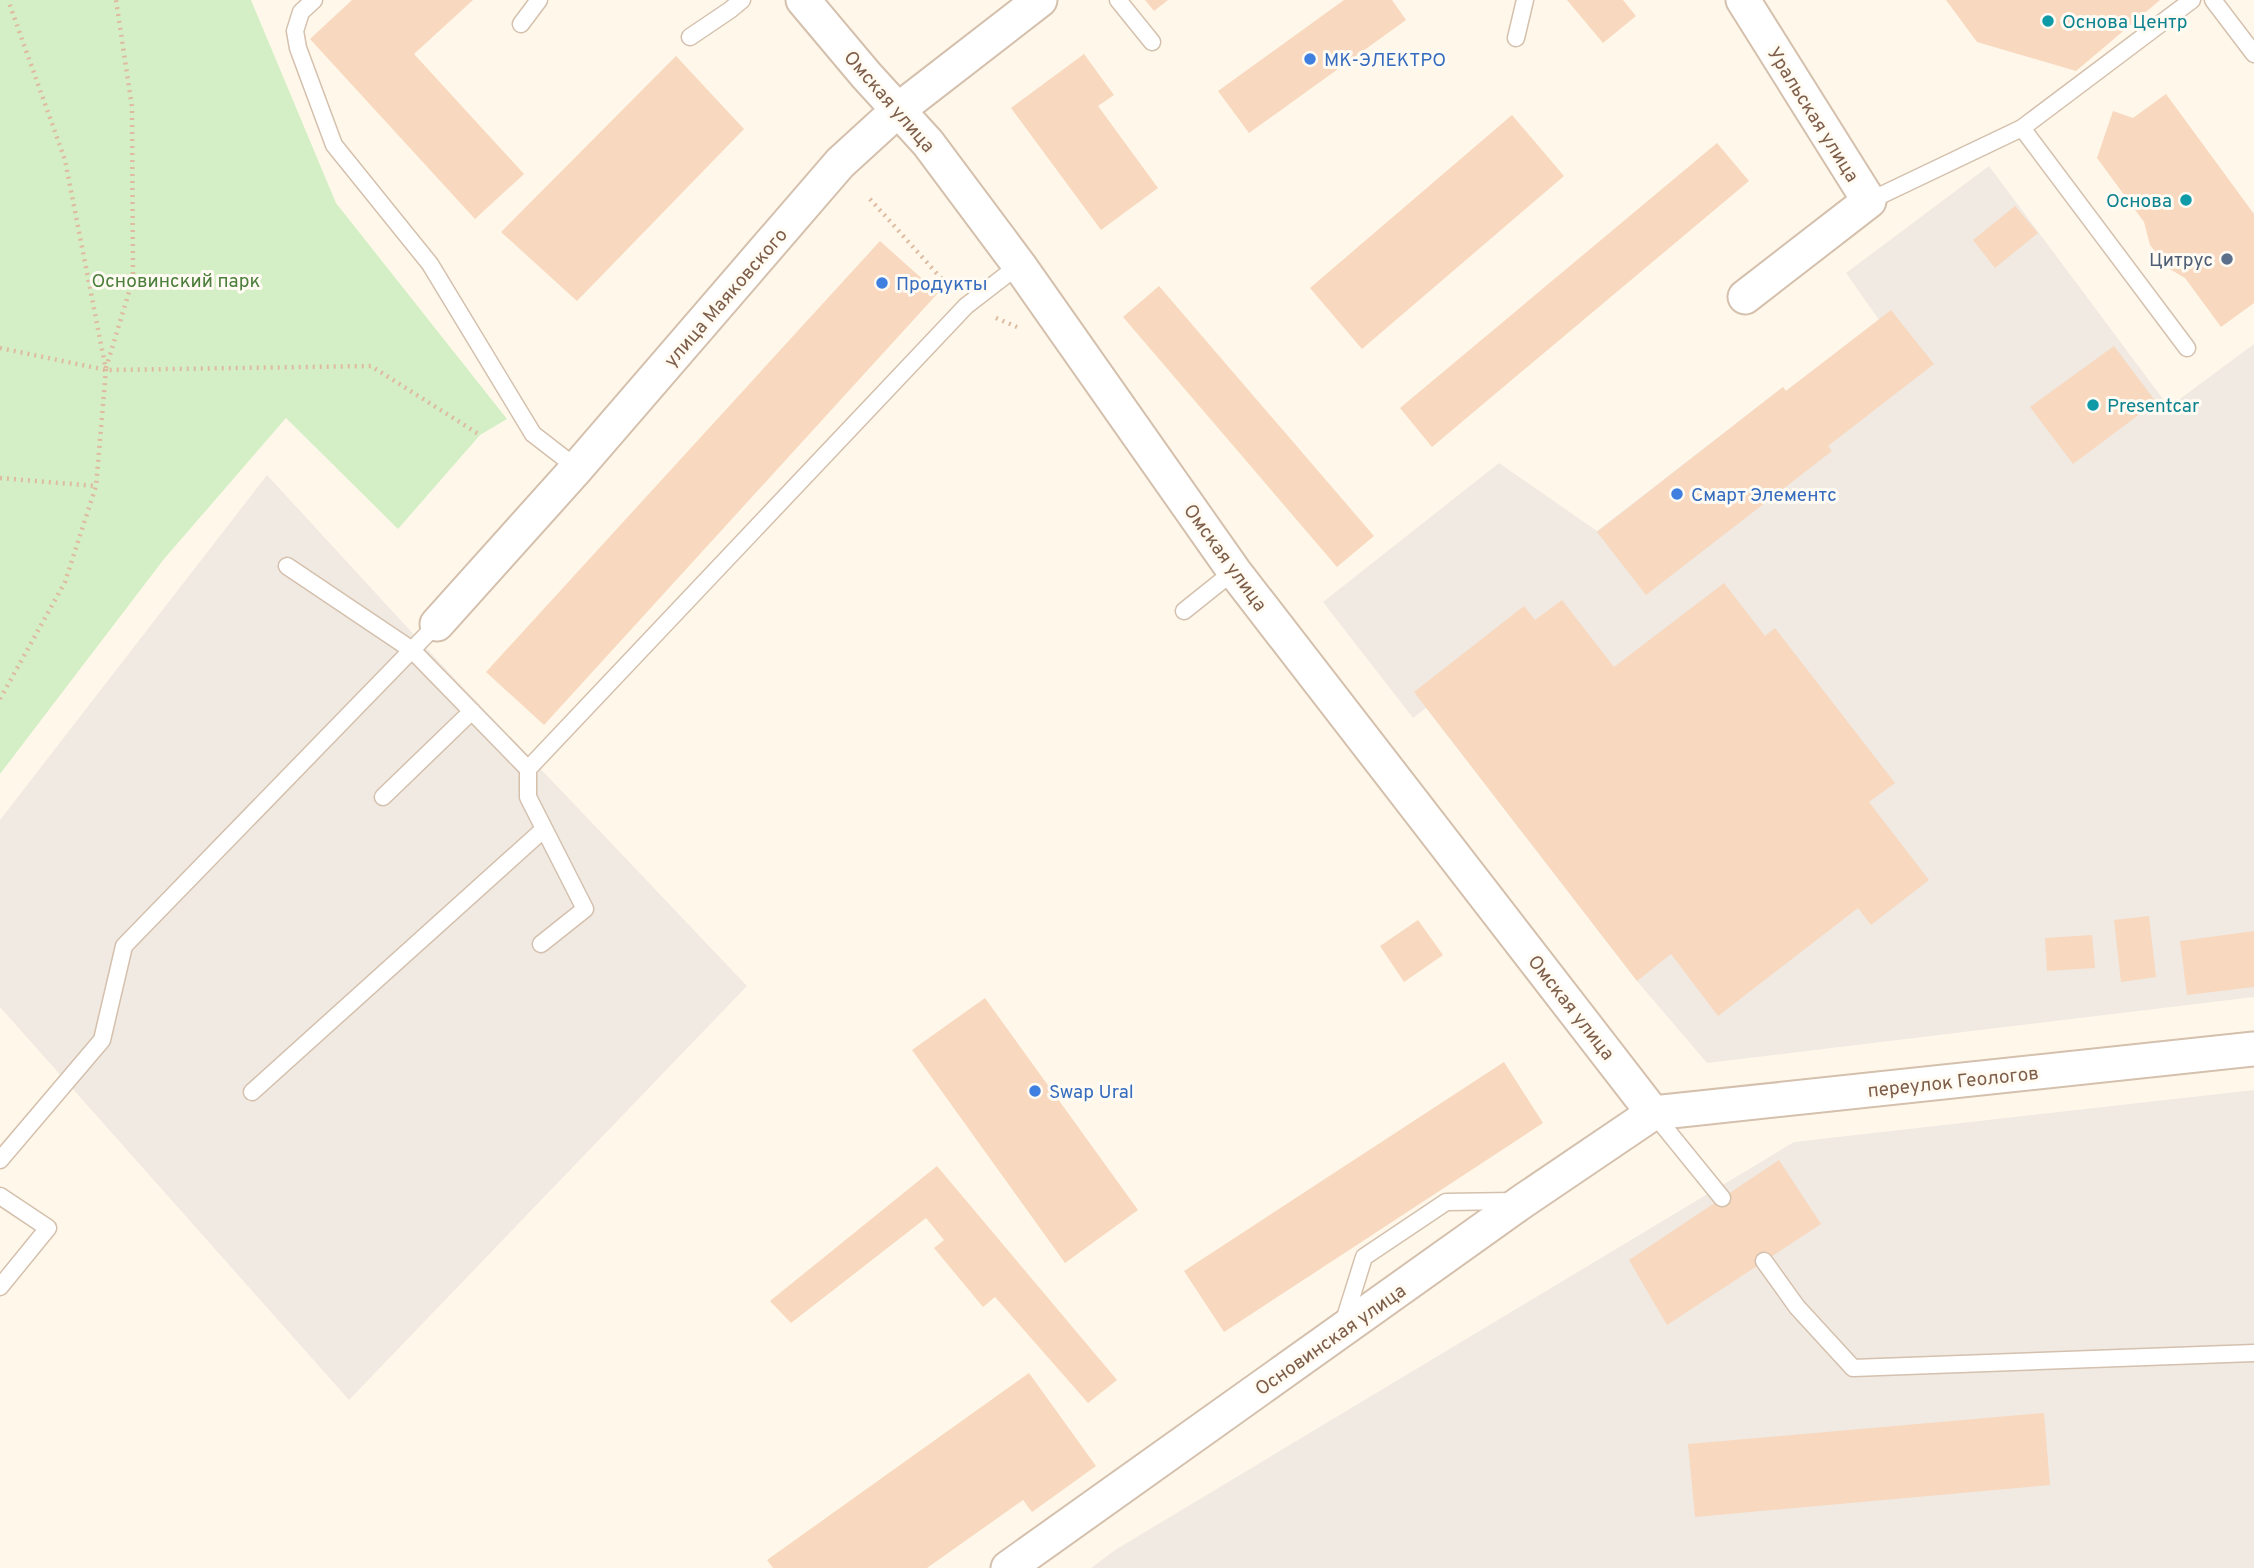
<svg xmlns="http://www.w3.org/2000/svg" width="2254" height="1568" font-family="Overpass,sans-serif">
<style>
.industrial{fill:#f0eae3}
.green{fill:#d4efc5}
.building{fill:#f8d8be}
.lines{fill:none;stroke-linecap:round;stroke-linejoin:round}
.lane-casing{stroke:#d4c0ad;stroke-width:19}
.street-casing{stroke:#d4c0ad;stroke-width:37}
.path{stroke:#debba0;stroke-width:4.5;stroke-dasharray:2 5;stroke-linecap:butt}
.lane{stroke:#fff;stroke-width:16}
.street{stroke:#fff;stroke-width:33}
.culture-dot{fill:#0f9aa8;stroke:#fffbf3;stroke-width:2.5}
.shop-dot{fill:#3f7fe0;stroke:#fffbf3;stroke-width:2.5}
.service-dot{fill:#5c6f8a;stroke:#fffbf3;stroke-width:2.5}
.labels{text-anchor:middle;stroke-width:6;stroke-linejoin:round;paint-order:stroke}
.culture-label{font-size:19px;fill:#0d838f;stroke:#fffbf3;text-anchor:start}
.shop-label{font-size:19px;fill:#366cbe;stroke:#fffbf3;text-anchor:start}
.street-label{font-size:19px;fill:#7e5e49;stroke:#fffbf3}
.service-label{font-size:19px;fill:#4e5e75;stroke:#fffbf3;text-anchor:end}
.park-label{font-size:19px;fill:#4c7f3c;stroke:#fffbf3}
</style>
<rect width="100%" height="100%" fill="#fff8ea"/>
<path class="industrial" d="M1989,166L2169,407L2254,344V997L1707,1063L1637,981L1426,708L1413,718L1323,602L1499,463L1597,531L1783,387L1786,391L1879,320L1846,273Z
M267,475L441,664L747,986L349,1400L0,1007V820Z
M2254,1090V1568H1091L1115,1550L1794,1142Z"/>
<path class="green" d="M0,0H251L336,203L507,419L480,435L398,529L286,418L164,559L0,774Z"/>
<path class="building" d="M352,0H473L414,54L524,174L475,219L310,39Z
M1145,0H1168L1154,11Z
M1344,0H1392L1406,20L1249,133L1218,91Z
M1567,0H1623L1636,16L1603,43Z
M1946,0H2160L2076,71L1977,42Z
M1084,54L1114,95L1098,106L1158,188L1101,230L1011,108Z
M676,56L744,129L577,301L501,232Z
M2166,94L2254,214V303L2221,327L2185,278L2168,268L2150,245L2144,222L2097,158L2113,111L2133,118Z
M1512,115L1564,176L1362,349L1310,288Z
M1717,143L1749,181L1432,447L1400,408Z
M2015,206L2038,233L1995,268L1973,240Z
M880,241L938,293L544,725L486,672Z
M1159,286L1374,536L1337,567L1123,317Z
M1891,310L1934,364L1828,446L1832,451L1646,595L1597,532L1783,387L1786,391Z
M2114,346L2156,402L2073,464L2030,407Z
M1724,583L1765,636L1775,628L1895,783L1869,802L1929,880L1871,925L1858,908L1718,1016L1671,954L1637,981L1414,692L1524,606L1535,620L1562,600L1614,667Z
M2149,916L2156,977L2121,982L2114,920Z
M1418,920L1443,955L1404,982L1380,946Z
M2254,931V987L2187,995L2180,941Z
M2092,935L2095,968L2047,971L2045,938Z
M985,998L1138,1210L1065,1263L912,1050Z
M1504,1062L1543,1123L1224,1332L1184,1271Z
M1779,1160L1821,1224L1667,1325L1629,1260Z
M937,1166L1117,1380L1088,1403L995,1297L983,1307L934,1248L944,1240L926,1218L791,1323L770,1301Z
M1029,1373L1096,1466L1032,1512L1023,1500L927,1568H773L767,1560Z
M2044,1413L2050,1485L1695,1517L1688,1444Z"/>
<g class="lines">
<defs>
<path id="lane" d="M314,0L301,12L295,31L298,48L334,145L430,264L533,434L577,468
M1118,0L1152,42
M2213,0L2254,54
M521,24L539,0
M690,37L730,10L742,0
M1516,38L1525,0
M2022,128L2192,0
M1869,201L2022,128L2187,348
M287,566L412,650L528,769L966,306L1019,265
M1184,611L1234,571
M528,769V797L585,909L541,944
M383,797L472,711
M252,1092L544,829
M1653,1113L1722,1198
M0,1160L102,1040L124,946L437,624
M0,1196L48,1228L0,1287
M1764,1261L1797,1307L1853,1368L2254,1353
M1343,1324L1364,1257L1446,1202L1514,1201"/>
<path id="street" d="M803,0L866,75L928,143L1019,265L1234,571L1653,1113
M1743,0L1869,201L1745,297
M437,624L577,468L840,163L898,110L1040,0
M1008,1568L1523,1201L1653,1113L2254,1049"/>
</defs>
<use href="#lane" class="lane-casing"/>
<use href="#street" class="street-casing"/>
<path class="path" d="M870,199L949,287
M996,318L1017,327
M0,348L106,370L371,366L480,435
M106,368L133,279L132,107L116,0
M0,478L96,486
M0,699L65,582L96,486L106,370L65,160L8,0"/>
<use href="#lane" class="lane"/>
<use href="#street" class="street"/>
</g>
<g class="culture-dot">
<circle cx="2048" cy="21" r="7"/>
<circle cx="2186" cy="200" r="7"/>
<circle cx="2093" cy="405" r="7"/>
</g>
<g class="shop-dot">
<circle cx="1310" cy="59" r="7"/>
<circle cx="882" cy="283" r="7"/>
<circle cx="1677" cy="494" r="7"/>
<circle cx="1035" cy="1091" r="7"/>
</g>
<circle class="service-dot" cx="2227" cy="259" r="7"/>
<g class="labels">
<g class="culture-label">
<text x="2062" y="28">Основа Центр</text>
<text x="2172" y="207" text-anchor="end">Основа</text>
<text x="2107" y="412">Presentcar</text>
</g>
<g class="shop-label">
<text x="1324" y="66">МК-ЭЛЕКТРО</text>
<text x="896" y="290">Продукты</text>
<text x="1691" y="501">Смарт Элементс</text>
<text x="1049" y="1098">Swap Ural</text>
</g>
<g class="street-label">
<text transform="translate(890 101) rotate(49)" y="7">Омская улица</text>
<text transform="translate(1814 114) rotate(58)" y="7">Уральская улица</text>
<text transform="translate(725 297) rotate(-49)" y="7">улица Маяковского</text>
<text transform="translate(1226 557) rotate(54)" y="7">Омская улица</text>
<text transform="translate(1572 1007) rotate(52)" y="7">Омская улица</text>
<text transform="translate(1953 1081) rotate(-6)" y="7">переулок Геологов</text>
<text transform="translate(1330 1339) rotate(-35)" y="7">Основинская улица</text>
</g>
<g class="service-label">
<text x="2213" y="266">Цитрус</text>
</g>
<g class="park-label">
<text x="176" y="287">Основинский парк</text>
</g>
</g>
</svg>
